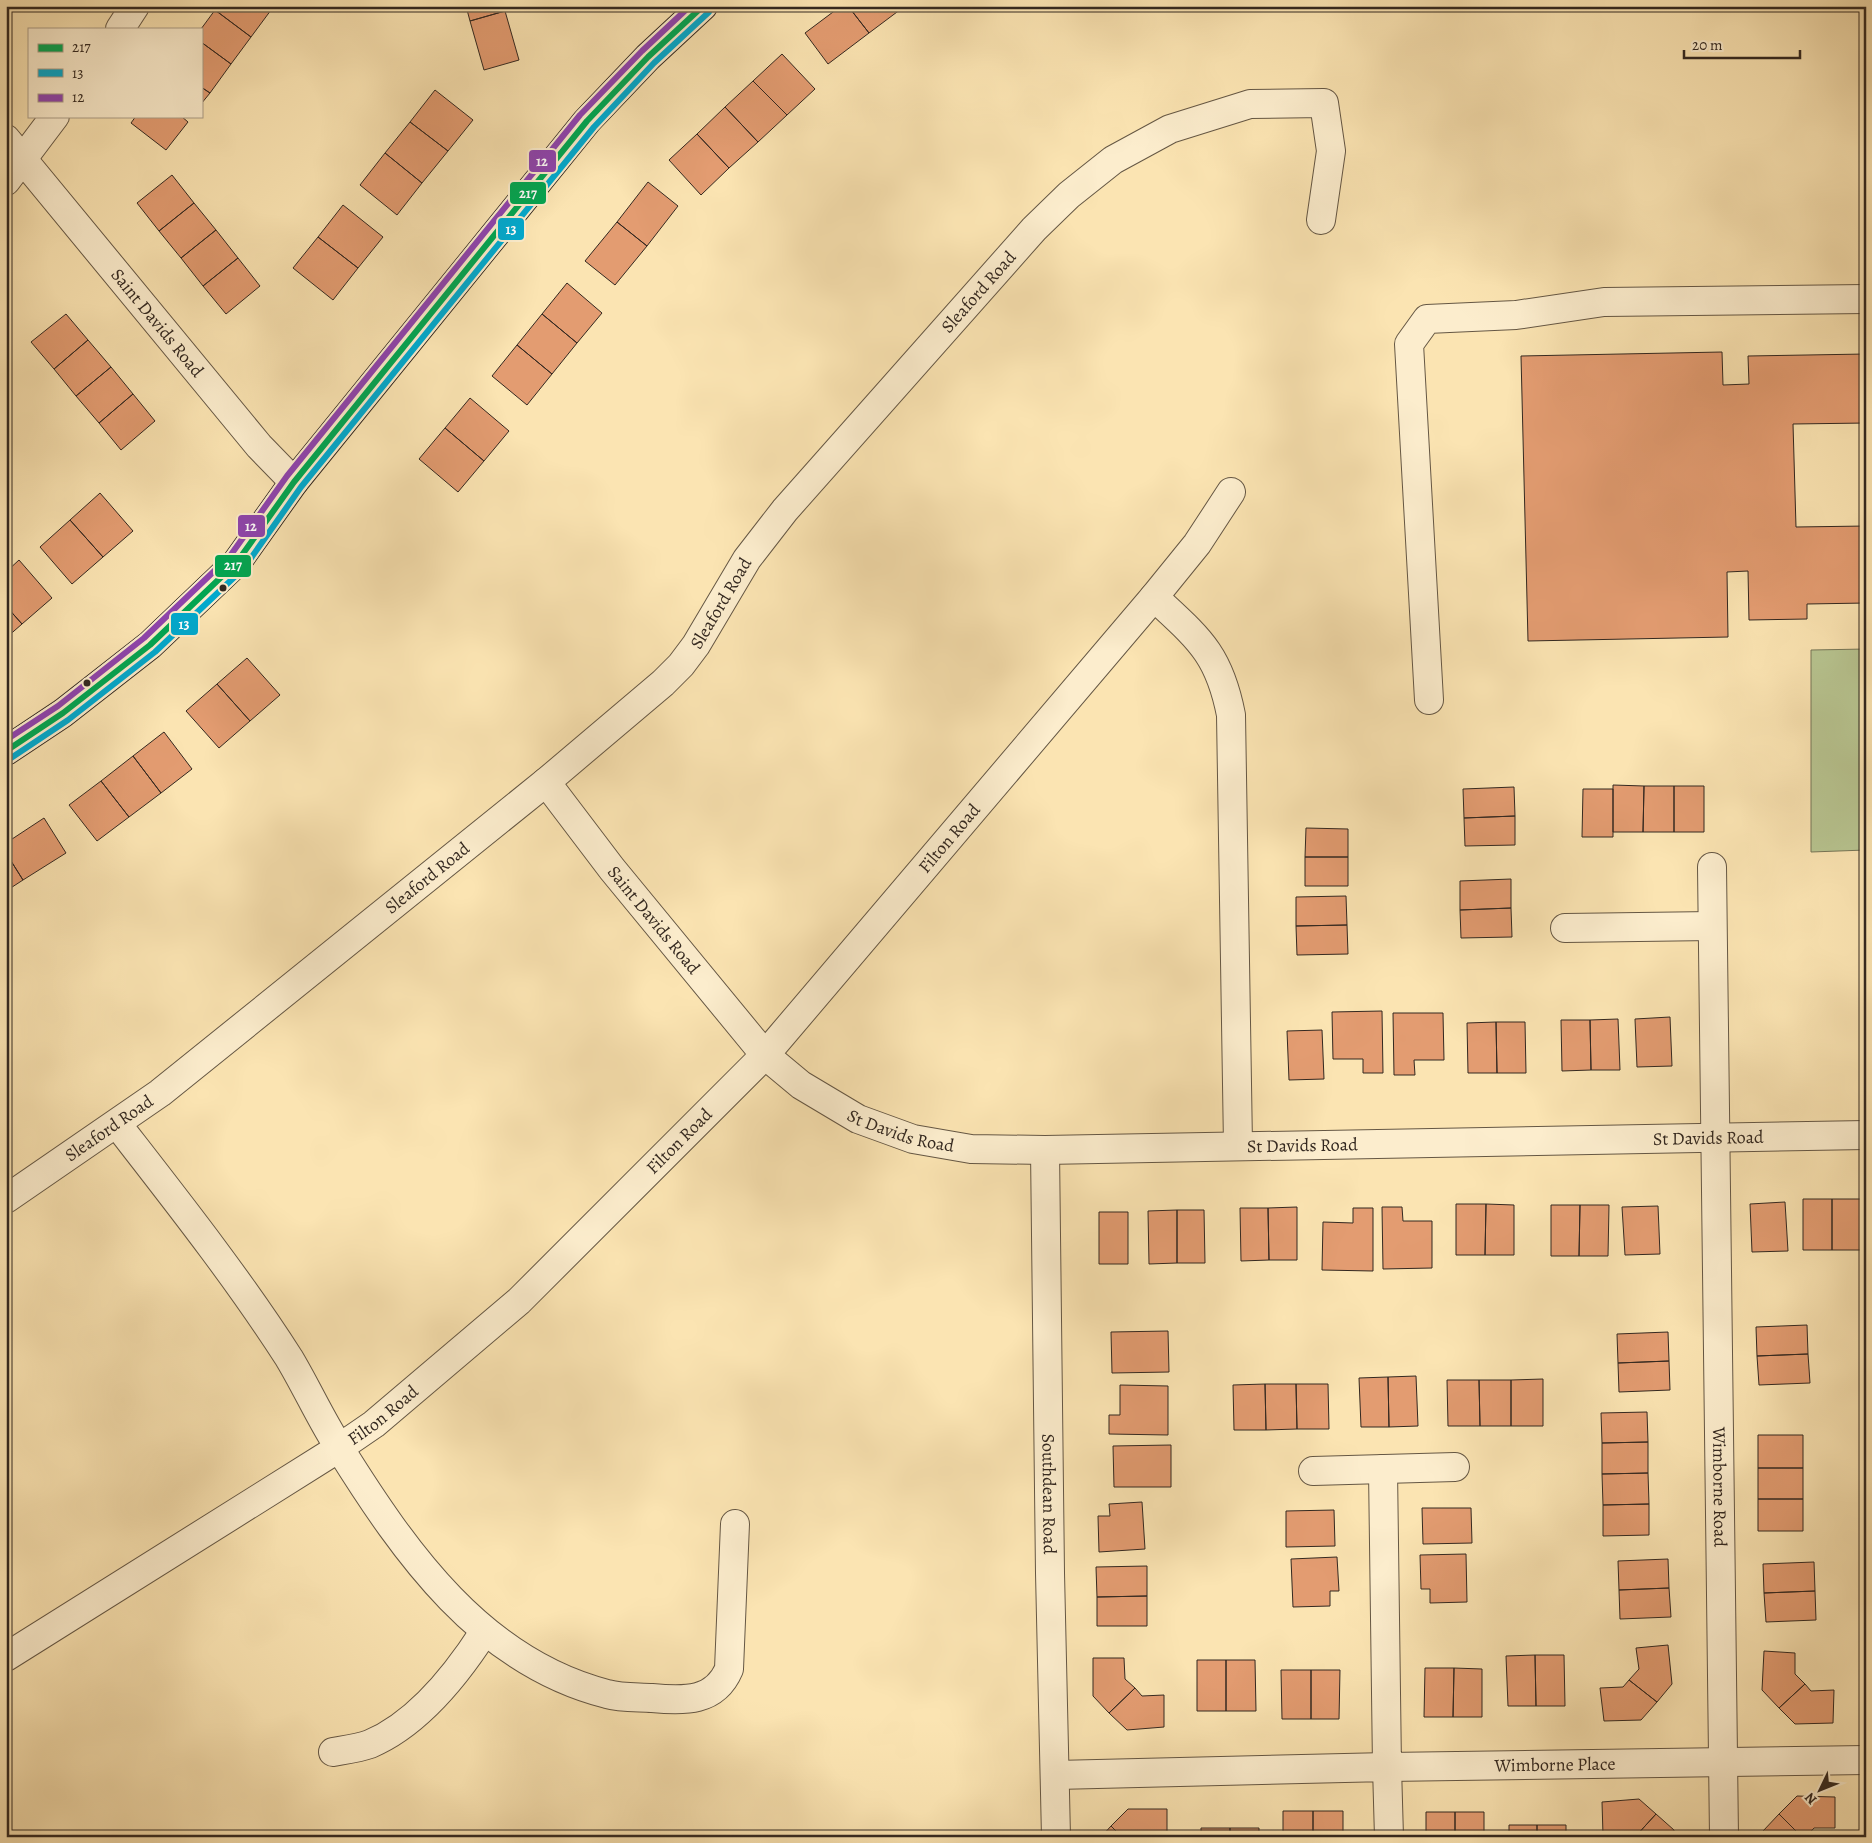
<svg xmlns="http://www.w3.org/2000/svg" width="1872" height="1843" font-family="Alegreya,serif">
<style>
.green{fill:#b8c591;stroke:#767658}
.building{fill:#e39c71;stroke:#332820}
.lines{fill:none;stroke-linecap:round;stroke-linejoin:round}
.street-casing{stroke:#655744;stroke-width:30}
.secondary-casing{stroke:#332820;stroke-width:30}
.street{stroke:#fcedcd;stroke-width:28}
.secondary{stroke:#fcedcd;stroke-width:28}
.bus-1-casing{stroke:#fcedcd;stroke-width:10}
.bus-2-casing{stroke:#fcedcd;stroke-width:10}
.bus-3-casing{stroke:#fcedcd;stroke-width:10}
.bus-1{stroke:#00a651;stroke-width:6}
.bus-2{stroke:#00a9ce;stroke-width:6}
.bus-3{stroke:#8e44ad;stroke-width:6}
.bus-dot{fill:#332820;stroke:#fcedcd;stroke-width:2}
.labels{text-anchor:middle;stroke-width:4.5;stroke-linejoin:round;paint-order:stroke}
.street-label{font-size:18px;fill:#332820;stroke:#fcedcd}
.line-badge{stroke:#fcedcd;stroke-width:2}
.badge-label{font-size:14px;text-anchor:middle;font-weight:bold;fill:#fff}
</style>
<rect width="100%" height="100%" fill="#fbe4b2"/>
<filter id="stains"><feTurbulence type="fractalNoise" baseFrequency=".004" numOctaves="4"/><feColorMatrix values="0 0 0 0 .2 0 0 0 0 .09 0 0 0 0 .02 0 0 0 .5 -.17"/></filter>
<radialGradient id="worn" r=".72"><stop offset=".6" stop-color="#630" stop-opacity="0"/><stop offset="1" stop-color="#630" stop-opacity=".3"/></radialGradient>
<path class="green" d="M1866,649V850L1811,852V650Z"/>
<path class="building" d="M218,6H274L251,37L215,10Z
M466,6H503L505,11L470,21Z
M841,6H848L869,33L828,64L805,33Z
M848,6H905L869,33Z
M215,10L251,37L231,64L201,42V29Z
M505,11L519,60L484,70L470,21Z
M201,42L231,64L210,93L201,87Z
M782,54L815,89L787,115L753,81Z
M753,81L787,115L758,142L725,107Z
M201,87L210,93L201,104Z
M435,90L473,120L448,151L410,122Z
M725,107L758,142L729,168L697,134Z
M136,116H181L188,122L166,150L131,123Z
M410,122L448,151L422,183L385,153Z
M697,134L729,168L701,195L669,160Z
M385,153L422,183L397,215L360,185Z
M172,175L194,203L159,231L137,203Z
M648,182L678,206L647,246L617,222Z
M194,203L216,230L181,258L159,231Z
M343,205L383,237L358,268L318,237Z
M617,222L647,246L615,285L585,261Z
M216,230L238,258L203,286L181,258Z
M318,237L358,268L333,300L293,268Z
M238,258L260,286L226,314L203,286Z
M567,283L602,313L577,343L542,314Z
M66,314L88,340L54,369L31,342Z
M542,314L577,343L552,374L517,345Z
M88,340L111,367L76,396L54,369Z
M517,345L552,374L527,405L492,376Z
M1722,352L1723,385L1749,384L1748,356L1866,354V423L1793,424L1796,527L1866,526V603L1807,604V619L1749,620L1748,571L1727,572L1728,637L1528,641L1521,356Z
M111,367L133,394L99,423L76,396Z
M133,394L155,421L121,450L99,423Z
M470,398L509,431L484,461L445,428Z
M445,428L484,461L458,492L419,459Z
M100,493L133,531L103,557L70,520Z
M70,520L103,557L72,584L40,547Z
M19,560L52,598L22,624L6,606V572Z
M6,606L22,624L6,638Z
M247,658L280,695L250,721L217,684Z
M217,684L250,721L219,748L186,711Z
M164,732L192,769L161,793L133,756Z
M133,756L161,793L129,817L101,781Z
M101,781L129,817L97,841L69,805Z
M1613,785L1644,786L1643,832H1613Z
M1644,786H1674V832H1643Z
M1674,786H1704V832H1674Z
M1514,787L1515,816L1464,818L1463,789Z
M1583,789H1613V837H1582Z
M1515,816V845L1465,846L1464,818Z
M44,818L66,853L23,880L6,853V843Z
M1306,828L1348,829V857H1305Z
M6,853L23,880L6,891Z
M1305,857H1348V886H1305Z
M1511,879V908L1460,910V881Z
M1346,896L1347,925L1296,926V897Z
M1511,908L1512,937L1461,938L1460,910Z
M1347,925L1348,954L1297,955L1296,926Z
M1382,1011L1383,1073H1363V1059H1333L1332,1012Z
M1393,1013H1443L1444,1060H1414L1415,1075H1394Z
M1670,1017L1672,1066L1637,1067L1635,1019Z
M1618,1019L1620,1070H1591L1590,1020Z
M1561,1020H1590L1591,1070L1562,1071Z
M1496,1022L1497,1073H1468L1467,1023Z
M1496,1022H1525L1526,1073H1497Z
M1322,1030L1324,1079L1289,1080L1287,1031Z
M1803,1199H1832V1250H1803Z
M1832,1199H1861V1250H1832Z
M1785,1202L1788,1251L1752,1252L1750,1204Z
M1456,1204H1486L1485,1255H1456Z
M1486,1204L1514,1205V1255H1485Z
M1551,1205H1580L1579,1256H1551Z
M1580,1205H1609L1608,1256H1579Z
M1658,1206L1660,1254L1625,1255L1622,1207Z
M1297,1207V1260H1269L1268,1208Z
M1382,1207H1402L1403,1221H1432V1268L1383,1269Z
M1240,1208H1268L1269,1260L1241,1261Z
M1353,1208H1373V1271L1322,1270L1323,1222L1353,1223Z
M1177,1210V1263L1149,1264L1148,1211Z
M1177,1210H1204L1205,1263H1177Z
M1099,1212H1128V1264H1099Z
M1807,1325L1808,1354L1757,1356L1756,1327Z
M1168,1331L1169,1372L1112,1373L1111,1332Z
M1668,1332L1669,1361L1618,1363L1617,1334Z
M1808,1354L1810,1383L1759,1385L1757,1356Z
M1669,1361L1670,1390L1619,1392L1618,1363Z
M1416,1376L1418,1426L1389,1427L1388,1377Z
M1388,1377L1389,1427H1361L1359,1378Z
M1543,1379V1426H1511V1380Z
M1447,1380H1479L1480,1426H1448Z
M1479,1380H1511V1426H1480Z
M1265,1384H1296L1297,1429L1266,1430Z
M1265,1384L1266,1430H1234L1233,1385Z
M1296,1384H1328L1329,1429H1297Z
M1120,1385L1168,1386V1435L1109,1434V1415H1120Z
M1647,1412L1648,1442L1602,1443L1601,1413Z
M1758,1435H1803V1468H1758Z
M1648,1442V1473L1602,1474V1443Z
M1171,1445V1487H1114L1113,1446Z
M1758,1468H1803V1499H1758Z
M1648,1473L1649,1504L1603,1505L1602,1474Z
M1758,1499H1803V1531H1758Z
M1142,1502L1145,1549L1099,1552L1098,1516H1110L1109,1504Z
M1649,1504V1535L1603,1536V1505Z
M1422,1508H1471L1472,1543L1423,1544Z
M1334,1510L1335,1546L1286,1547V1511Z
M1466,1554L1467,1602L1430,1603V1589H1421L1420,1555Z
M1337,1557L1339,1591H1330V1606L1293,1607L1291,1559Z
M1668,1559L1669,1588L1619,1590L1618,1561Z
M1814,1562L1815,1591L1764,1593L1763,1564Z
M1147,1566V1596L1097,1597L1096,1567Z
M1669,1588L1671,1617L1620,1619L1619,1590Z
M1815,1591L1816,1620L1766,1622L1764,1593Z
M1147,1596V1626H1097V1597Z
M1668,1645L1672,1684L1657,1702L1629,1680L1639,1669L1636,1648Z
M1764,1651L1795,1653V1674L1805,1684L1779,1708L1762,1690Z
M1535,1655H1564L1565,1706H1536Z
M1535,1655L1536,1706H1508L1506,1656Z
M1093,1658H1124L1125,1679L1135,1688L1109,1713L1093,1696Z
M1197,1660H1226V1711H1197Z
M1226,1660H1255L1256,1711H1226Z
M1425,1668H1454L1453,1717H1424Z
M1454,1668L1482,1669V1717H1453Z
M1281,1670H1311V1719H1282Z
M1311,1670H1340L1339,1719H1311Z
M1629,1680L1657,1702L1641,1720L1604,1721L1600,1688L1623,1687Z
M1805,1684L1811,1691L1834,1690L1833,1723L1795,1724L1779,1708Z
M1135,1688L1142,1696L1164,1695V1727L1127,1730L1109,1713Z
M1797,1796L1835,1797V1828H1814L1806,1837H1802L1779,1814Z
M1639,1799L1656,1814L1635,1837H1629L1625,1833L1603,1835L1602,1802Z
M1128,1809H1167V1837H1122L1111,1826Z
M1283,1811H1313V1837H1283Z
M1313,1811H1343V1837H1313Z
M1426,1812H1455V1837H1426Z
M1455,1812H1484V1837H1455Z
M1656,1814L1674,1830V1837H1635Z
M1779,1814L1802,1837H1764L1763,1831Z
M1509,1825H1537V1837H1509Z
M1537,1825H1566V1837H1537Z
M1111,1826L1122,1837H1101Z
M1201,1828H1230V1837H1201Z
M1230,1828H1259V1837H1230Z"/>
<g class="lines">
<defs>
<g id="street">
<path d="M120,29L135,6"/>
<path id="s1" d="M6,139L259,446L294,482"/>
<path d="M6,181L55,116"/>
<path d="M1154,597C1198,638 1219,653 1231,715L1238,1145"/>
<path d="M1429,700L1409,344L1427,319L1516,315L1604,302L1866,299"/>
<path id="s2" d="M546,782L612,869L765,1055L801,1085L858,1119L913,1139L971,1149L1045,1150L1866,1135"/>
<path id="s3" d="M1712,867L1724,1837"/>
<path d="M1565,928L1712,926"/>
<path d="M117,1124C176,1200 237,1277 289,1358C307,1388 321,1420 340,1449C405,1553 481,1662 607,1694C621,1698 638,1697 652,1698C685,1701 715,1702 729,1669L735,1524"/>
<path id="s4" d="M1045,1150L1050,1573L1056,1837"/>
<path id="s5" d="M6,1199L160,1093L546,782L663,683L681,665L696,645L747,559L785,510L1034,229L1069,195L1113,160L1170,129L1250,104L1324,103L1331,151L1321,220"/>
<path id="s6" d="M1383,1469L1387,1767L1866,1760"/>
<path d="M1313,1471L1455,1467"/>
<path id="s7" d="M6,1657L339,1448L374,1424L519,1301L765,1055L1154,597L1197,544L1231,492"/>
<path d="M333,1752C344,1750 359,1748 370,1744C417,1724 457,1674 484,1632"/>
<path d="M1056,1775L1387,1767L1389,1837"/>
</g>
<path id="secondary" d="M6,751L63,713L150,645L237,562L294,482L587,121L648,57L703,6"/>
</defs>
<use href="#street" class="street-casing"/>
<use href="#secondary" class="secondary-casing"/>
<use href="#street" class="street"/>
<use href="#secondary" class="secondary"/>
<defs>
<path id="bus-1" d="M6,751L63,713L150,645L237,562L294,482L587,121L648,57L703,6"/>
<path id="bus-2" d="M11,758L68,720L155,652L244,568L301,487L594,127L654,63L709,12"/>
<path id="bus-3" d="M6,740L58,706L144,638L230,556L287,476L580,115L642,51L690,6"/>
</defs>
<use href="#bus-1" class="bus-1-casing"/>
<use href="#bus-2" class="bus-2-casing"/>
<use href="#bus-3" class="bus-3-casing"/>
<use href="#bus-1" class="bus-1"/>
<use href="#bus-2" class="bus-2"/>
<use href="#bus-3" class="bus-3"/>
</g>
<g class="bus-dot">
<circle cx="223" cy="588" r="4.5"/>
<circle cx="87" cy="683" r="4.5"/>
</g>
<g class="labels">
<g class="street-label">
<text dy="6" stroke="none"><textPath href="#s5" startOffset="1340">Sleaford Road</textPath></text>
<text dy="6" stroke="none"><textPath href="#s1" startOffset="238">Saint Davids Road</textPath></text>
<text dy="6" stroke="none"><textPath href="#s5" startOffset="935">Sleaford Road</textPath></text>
<text dy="6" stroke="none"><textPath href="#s7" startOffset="1258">Filton Road</textPath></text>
<text dy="6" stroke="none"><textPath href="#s5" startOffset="530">Sleaford Road</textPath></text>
<text dy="6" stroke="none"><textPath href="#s2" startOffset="175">Saint Davids Road</textPath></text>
<text dy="6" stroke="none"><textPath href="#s5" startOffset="125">Sleaford Road</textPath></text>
<text dy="6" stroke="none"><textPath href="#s2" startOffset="508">St Davids Road</textPath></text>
<text dy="6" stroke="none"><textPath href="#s2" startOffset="1318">St Davids Road</textPath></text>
<text dy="6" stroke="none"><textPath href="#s7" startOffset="852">Filton Road</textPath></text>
<text dy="6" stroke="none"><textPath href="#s2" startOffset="912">St Davids Road</textPath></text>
<text dy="6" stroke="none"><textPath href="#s7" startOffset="448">Filton Road</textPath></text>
<text dy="6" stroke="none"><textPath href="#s3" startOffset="620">Wimborne Road</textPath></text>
<text dy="6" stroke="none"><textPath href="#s4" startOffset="344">Southdean Road</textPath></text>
<text dy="6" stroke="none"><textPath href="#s6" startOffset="466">Wimborne Place</textPath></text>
</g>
</g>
<g class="line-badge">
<rect x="528" y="149" width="29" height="24" rx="5" fill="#8e44ad"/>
<rect x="509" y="181" width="38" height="24" rx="5" fill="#00a651"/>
<rect x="497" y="217" width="28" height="24" rx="5" fill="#00a9ce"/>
<rect x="237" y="514" width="29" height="24" rx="5" fill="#8e44ad"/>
<rect x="214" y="554" width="38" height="24" rx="5" fill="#00a651"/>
<rect x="170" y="612" width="29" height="24" rx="5" fill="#00a9ce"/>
</g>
<g class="badge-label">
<text x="542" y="166">12</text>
<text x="528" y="198">217</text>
<text x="511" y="234">13</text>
<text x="251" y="531">12</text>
<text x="233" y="570">217</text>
<text x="184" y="629">13</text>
</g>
<rect width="1872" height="1843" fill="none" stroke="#fbe4b2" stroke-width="25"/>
<rect x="8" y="8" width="1857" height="1828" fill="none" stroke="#332820" stroke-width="2.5"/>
<rect x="12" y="12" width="1847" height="1818" fill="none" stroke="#332820"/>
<rect x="28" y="28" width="175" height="90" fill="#fcedcd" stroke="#ac9e88"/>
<rect x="38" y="44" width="25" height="8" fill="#00a651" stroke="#ac9e88"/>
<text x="72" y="52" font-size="15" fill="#332820">217</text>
<rect x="38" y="69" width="25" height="8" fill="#00a9ce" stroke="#ac9e88"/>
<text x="72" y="78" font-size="15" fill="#332820">13</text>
<rect x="38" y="94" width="25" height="8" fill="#8e44ad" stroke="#ac9e88"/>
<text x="72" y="102" font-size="15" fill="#332820">12</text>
<g transform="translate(1820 1790) rotate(227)" stroke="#fcedcd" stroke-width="4" paint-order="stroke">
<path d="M0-4L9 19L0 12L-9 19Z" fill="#332820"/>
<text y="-8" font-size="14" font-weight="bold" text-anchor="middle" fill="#332820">N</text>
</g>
<path d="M1684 50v8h116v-8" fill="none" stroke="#332820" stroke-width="2.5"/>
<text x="1692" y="50" font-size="15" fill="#332820" stroke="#fcedcd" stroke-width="4" paint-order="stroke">20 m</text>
<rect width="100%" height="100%" filter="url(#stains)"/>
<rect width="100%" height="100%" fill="url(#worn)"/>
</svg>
